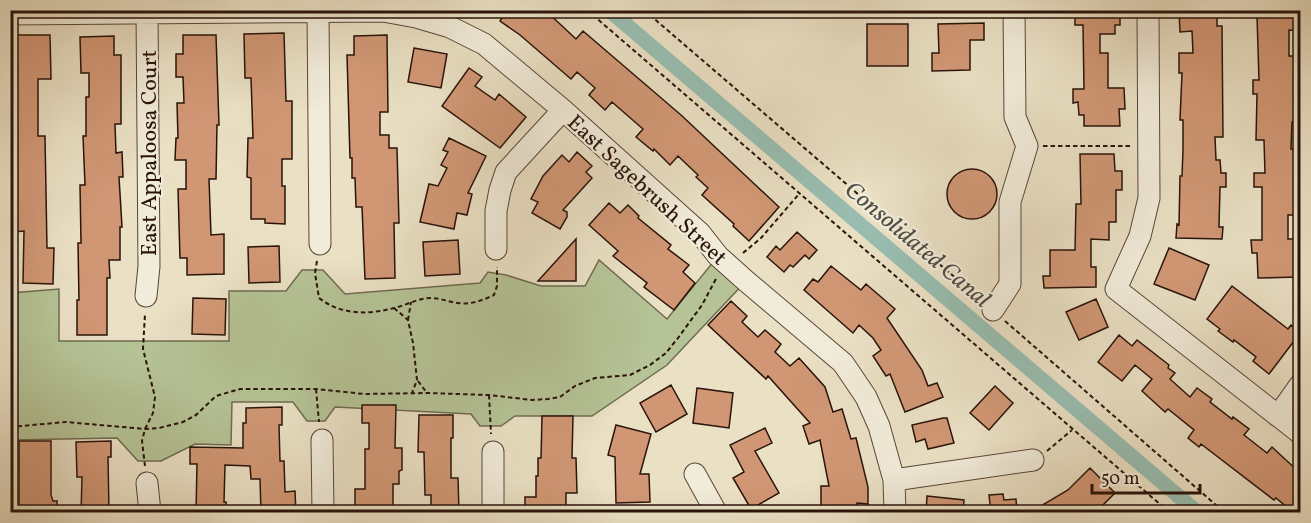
<svg xmlns="http://www.w3.org/2000/svg" width="1311" height="523" font-family="Vollkorn,serif">
<style>
.green{fill:#b5c396;stroke:#6f6b50;stroke-width:1.5}
.lines{fill:none;stroke-linecap:round;stroke-linejoin:round}
.canal{stroke:#98bdb0;stroke-width:15}
.building{fill:#d19775;stroke:#29130a;stroke-width:1.5}
.minor-casing{stroke:#594638;stroke-width:23}
.path{stroke:#29130a;stroke-width:2;stroke-dasharray:4.5 3;stroke-linecap:butt}
.minor{stroke:#f1ebd9;stroke-width:21}
.labels{text-anchor:middle;stroke-width:4.5;stroke-linejoin:round;paint-order:stroke}
.street-label{font-size:22px;fill:#29130a;stroke:#f1ebd9}
.water-label{font-size:24px;font-style:italic;fill:#504e44;stroke:#f1ebd9}
</style>
<rect width="100%" height="100%" fill="#eae0c4"/>
<filter id="stains"><feTurbulence type="fractalNoise" baseFrequency=".00333" numOctaves="4"/><feColorMatrix values="0 0 0 0 .2 0 0 0 0 .09 0 0 0 0 .02 0 0 0 .5 -.17"/></filter>
<radialGradient id="worn" r=".72"><stop offset=".6" stop-color="#630" stop-opacity="0"/><stop offset="1" stop-color="#630" stop-opacity=".3"/></radialGradient>
<path class="green" d="M718,256L746,281L667,365L592,416H515L501,426H480L471,414L335,407L325,421H307L293,402H232L231,445L195,444L161,461H138L117,438L11,440L10,293L59,289V341H229V291H286L302,270H323L345,294L480,283L488,272L506,275L541,286H585L599,260L667,319Z"/>
<g class="lines">
<path class="canal" d="M609,10L1197,512"/>
</g>
<path class="building" d="M507,10H545L576,39L583,31L681,115L779,207L749,241L733,226L734,224L702,195L708,188L696,177L698,175L678,156L670,165L654,149L653,151L636,137L643,129L612,102L605,110L589,95L595,88L577,72L571,79L520,35L500,21Z
M1075,10H1120V25H1115V34H1100V53H1108V88H1124L1125,109H1119L1120,126H1084V115H1079L1078,102L1073,103V89H1084L1083,25H1075Z
M1195,10V16H1217V26H1222L1223,137H1215L1216,160H1220L1221,173H1226V187H1220L1219,227H1223L1222,239L1176,238L1177,224L1179,225L1180,176H1182L1183,150V120H1180L1182,73H1179V53H1193L1192,31L1180,32L1179,11Z
M1284,11H1299V31L1289,30V56H1298L1300,123L1292,122L1291,149H1300V215H1288V239H1300V260H1298V277L1258,278L1257,253H1252L1251,240H1262V187H1254V173H1265L1264,140H1256L1257,94H1253V80H1259L1257,16H1283Z
M984,23V40H970V70L932,71V53H939L938,24Z
M867,24H908V66H867Z
M284,33L286,101H292V159H282V186H285V224L265,223V219H251V178L247,177L248,138H253L251,78H245L244,34Z
M12,35H50L51,79H38V136H45L47,248H54L53,284L23,283L24,231L13,232L12,215H10V155H13V127H10Z
M183,35H216L219,125H217L216,179H209L211,235L224,234V274L187,275V258H180L178,189H186V160H175L176,138H178L177,103H184L183,77H176V54H183Z
M387,35L388,112H380V135H389V148H397L399,223H394L395,278L365,279L362,207H356L355,178H352V158H350L347,55H354V36Z
M114,36V55H121V124H115L116,153L122,152L123,177H119L122,227H120V260H109L110,278H107V335H77V300H79L78,243H81L80,185H85L83,136H86V97H89V73H81L80,37Z
M414,48L447,54L441,88L408,82Z
M469,68L482,77L475,86L495,100L499,94L526,117L500,148L442,106Z
M449,138L486,156L468,193L472,194L467,215L457,213L454,229L420,222L429,184L438,186L447,168L441,165L448,152L443,150Z
M577,152L592,166L586,172L592,178L563,210L567,212V217L560,229L532,213L538,202L531,199L543,176L562,155L569,162Z
M1080,154H1114L1115,171H1122V190H1116V222H1109V240L1091,239V267H1096V287L1044,288L1043,276H1050V250H1075L1076,204H1081Z
M947 194a25 25 0 1 1 50 0a25 25 0 1 1-50 0Z
M609,203L620,213L628,205L639,216L638,218L671,245L668,249L689,265L683,272L695,283L674,310L644,287L647,283L613,256L618,251L589,225Z
M797,232L817,250L809,259L805,255L793,267L790,265L784,272L767,257L776,246L780,250Z
M576,239V281H538Z
M458,240L460,274L425,276L423,242Z
M279,246L280,282L249,283L248,247Z
M1169,248L1209,265L1195,300L1154,284Z
M831,266L861,290L866,284L895,309L887,318L922,370L928,386L937,383L943,397L905,412L890,374L886,376L873,356L881,350L873,338L859,325L853,333L804,290L813,279L818,282Z
M1232,286L1288,329L1291,325L1300,333L1269,374L1253,361L1256,357L1234,340L1233,342L1218,331L1220,329L1207,319Z
M193,298L226,299L225,335L192,334Z
M1096,299L1108,327L1079,340L1066,312Z
M731,301L747,316L742,322L758,337L765,330L781,344L775,352L790,366L799,358L825,387L833,412L842,409L851,439L856,438L868,487V504L857,503L856,513H821V486H829L820,440L809,444L803,426L810,423L768,376L766,379L708,325Z
M1119,335L1132,346L1137,340L1169,365L1168,368L1175,373L1170,379L1190,397L1197,388L1212,399L1210,402L1232,419L1233,417L1249,429L1244,435L1267,453L1272,447L1300,473V513H1294L1276,498L1274,500L1201,444L1199,447L1188,438L1194,430L1168,409L1165,412L1142,391L1152,379L1135,365L1122,381L1098,362Z
M671,385L687,414L656,432L640,403Z
M995,386L1013,403L989,430L970,413Z
M697,388L733,393L729,428L693,423Z
M362,405H396L395,448H402V470L399,471V484H393V508H387V513H355V489H365V449H369V423H362Z
M282,407V425H279L280,461H284L285,492L295,491L296,513H261L260,479H251L250,466L225,465L224,502H226L227,513H196L197,464H190V447L243,448V423H246V408Z
M419,415H453V438H451V478H458L459,513H431V495H425L424,452H418Z
M542,416H573L572,458H576L577,493H566V513H525V497H536V476H538V458H541Z
M943,418H947L954,443L928,449L925,439L916,442L912,425Z
M616,425L651,434L640,474H649L650,502L616,503L615,457L608,455Z
M765,428L772,443L755,451L779,493L751,509L733,478L744,472L730,445Z
M19,441H51V495L53,501H57V513H19Z
M111,441V457H108L109,513H81L82,477H77L76,442Z
M1090,468L1115,493L1095,513H1029L1068,490Z
M1003,494L1004,500L1016,499L1017,513H991L989,495Z
M927,496L964,500L963,513H926Z"/>
<g class="lines">
<defs>
<path id="minor" d="M1148,10L1149,198L1140,236L1116,289L1300,433
M318,12L320,244
M10,14L383,11L416,17L450,27L484,44L563,110L700,233L718,256L746,281L843,363L866,397L879,426L894,480L895,512
M496,249V211L500,190L506,172L563,110
M146,296L149,266L147,10
M993,310L1010,284V202L1027,146L1015,117L1014,10
M1278,416L1300,385
M322,440L323,512
M493,452V512
M695,474L716,512
M894,480L1033,460
M147,483L150,512"/>
</defs>
<use href="#minor" class="minor-casing"/>
<path class="path" d="M587,10L1169,512
M644,10L980,299
M1043,146H1131
M743,253L761,238L799,194
M317,261L315,273L319,298C341,315 368,315 394,308C407,305 418,298 431,298C440,298 449,302 458,303C471,305 483,300 494,295L497,286V267
M394,308L408,320L413,343L417,380L412,393
M408,320L411,302
M1005,321L1224,512
M418,381L427,393
M316,389L319,422
M489,395L491,434
M10,427L66,422L145,429L159,428L183,422L196,415L216,396L240,389H316L364,394L427,393L489,395L532,400L548,399L560,397L575,386L595,378L630,375L650,365L666,353L678,338L702,305L717,277
M1047,451L1072,430
M145,466L142,441L145,429L153,413L155,397L143,349L145,314"/>
<use href="#minor" class="minor"/>
</g>
<g class="labels">
<g class="street-label">
<text transform="translate(148 153) rotate(-90)" y="8">East Appaloosa Court</text>
<text transform="translate(648 189) rotate(43)" y="8">East Sagebrush Street</text>
</g>
<g class="water-label">
<text transform="translate(918 244) rotate(40)" y="8">Consolidated Canal</text>
</g>
</g>
<rect width="1311" height="523" fill="none" stroke="#eae0c4" stroke-width="36"/>
<rect x="12" y="12" width="1287" height="499" fill="none" stroke="#29130a" stroke-width="3"/>
<rect x="18" y="18" width="1275" height="487" fill="none" stroke="#29130a" stroke-width="1.5"/>
<path d="M1092 484v9h108v-9" fill="none" stroke="#29130a" stroke-width="3"/>
<text x="1101" y="484" font-size="18" fill="#29130a" stroke="#f1ebd9" stroke-width="4.5" paint-order="stroke">50 m</text>
<rect width="100%" height="100%" filter="url(#stains)"/>
<rect width="100%" height="100%" fill="url(#worn)"/>
</svg>
